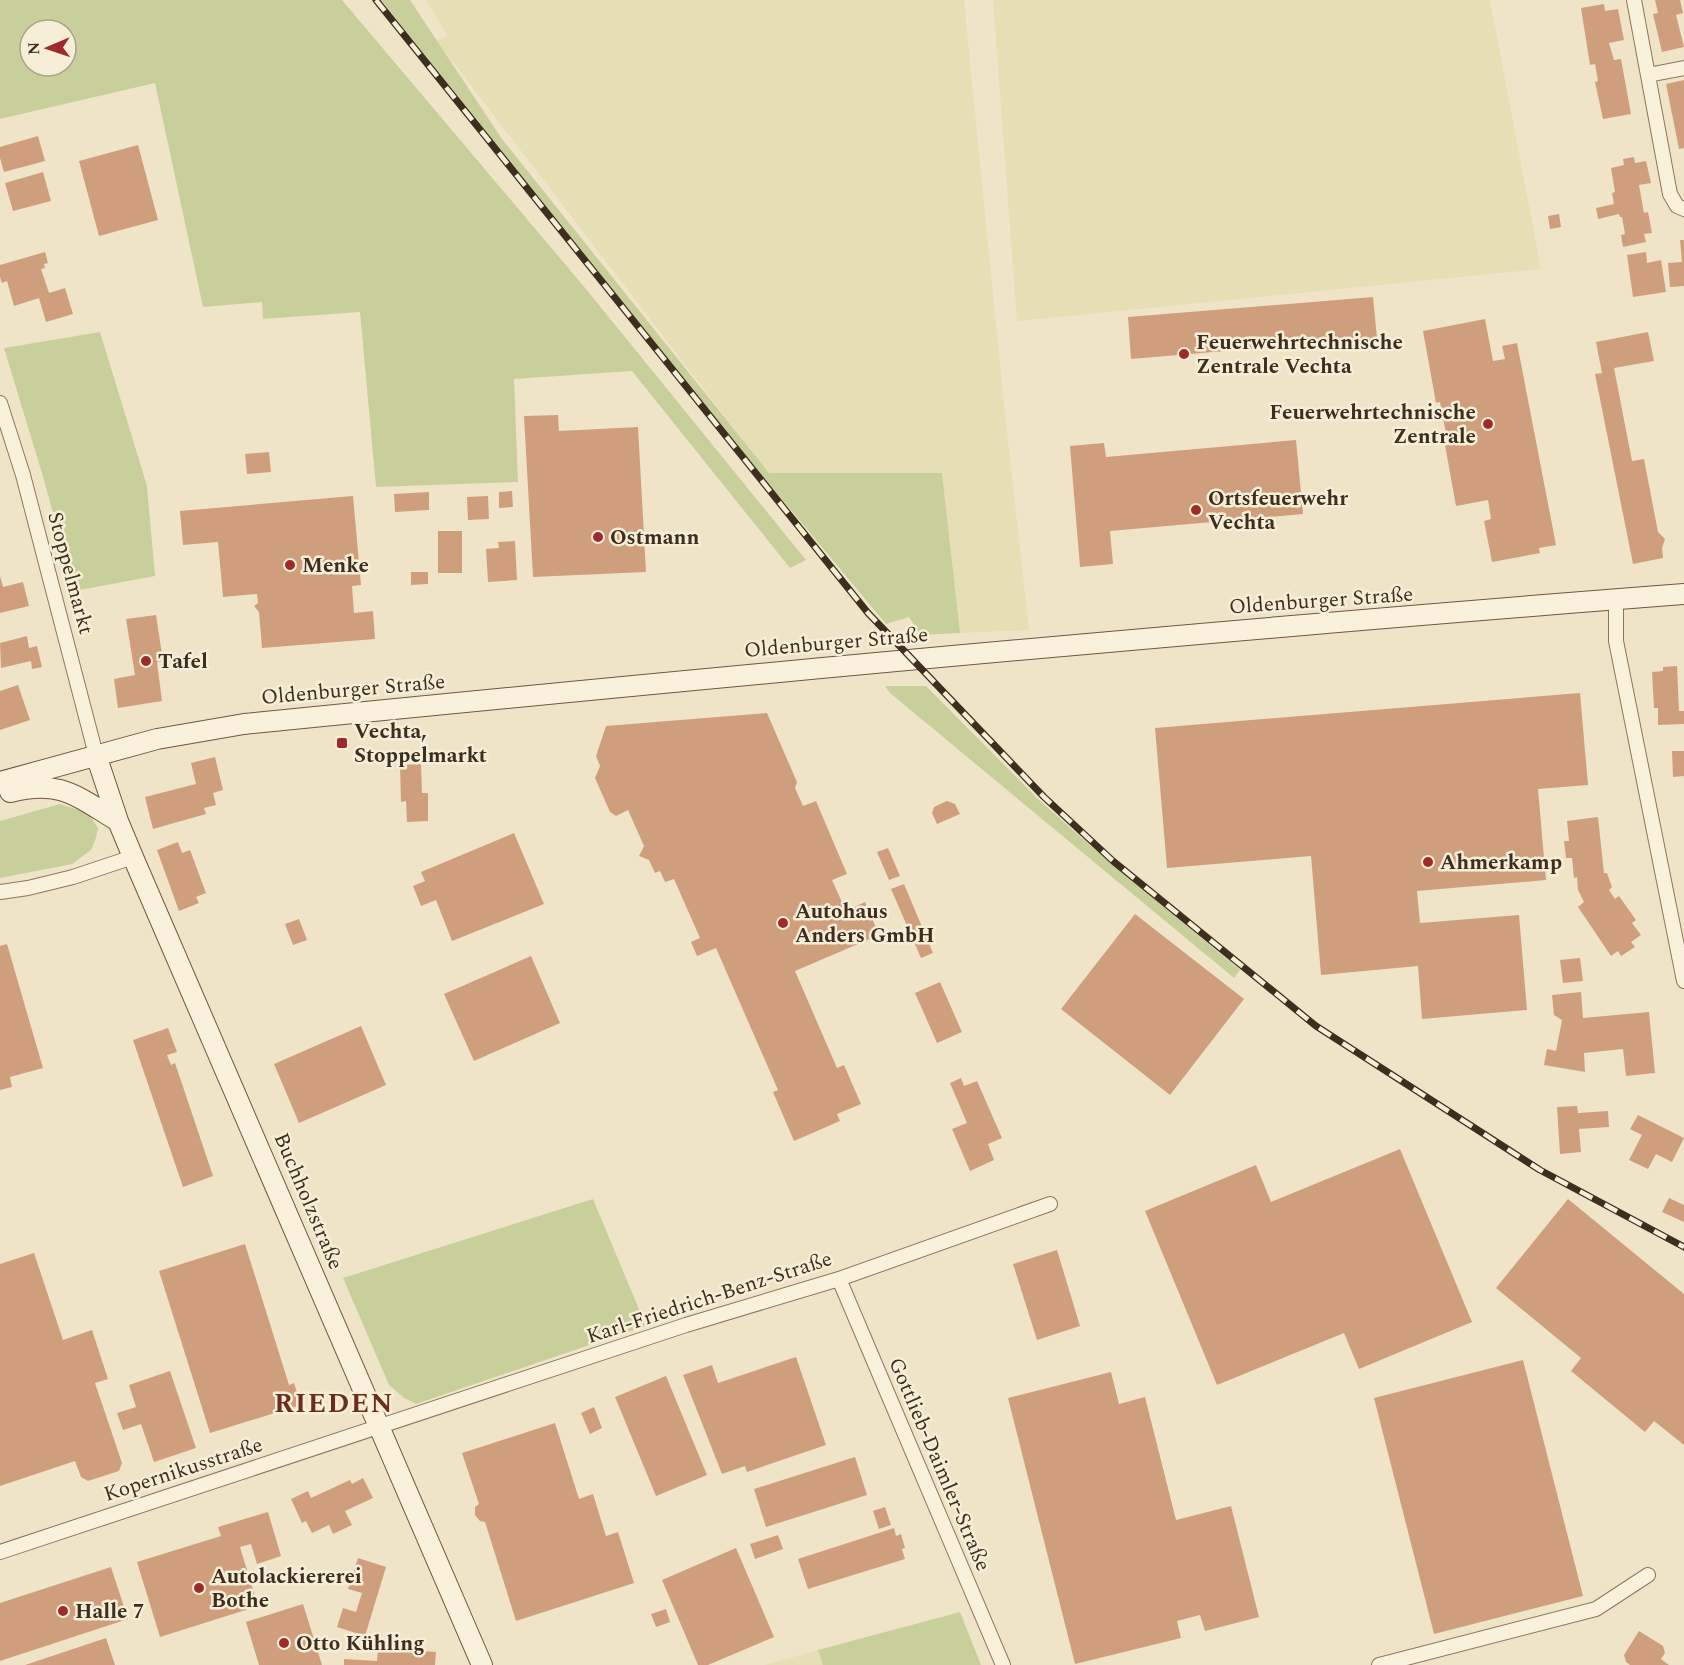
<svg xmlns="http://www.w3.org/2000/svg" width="1684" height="1665" font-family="Spectral,serif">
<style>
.farmland{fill:#e6deb5}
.green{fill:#c9cf9b;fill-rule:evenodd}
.building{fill:#cf9f7d}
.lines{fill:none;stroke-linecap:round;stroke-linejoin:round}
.street-casing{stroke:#8d765c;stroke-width:16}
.secondary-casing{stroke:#6f573f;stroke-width:22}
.street{stroke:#faf1dc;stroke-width:14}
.secondary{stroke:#faf1dc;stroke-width:20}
.rail-casing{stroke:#3d2e20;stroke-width:7}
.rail{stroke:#f7eed8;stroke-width:4.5;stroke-dasharray:14;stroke-linecap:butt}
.poi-dot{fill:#9e2a2b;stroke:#f7eed8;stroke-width:2}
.labels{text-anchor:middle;stroke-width:5;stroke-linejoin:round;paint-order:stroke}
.poi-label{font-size:21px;font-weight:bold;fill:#3d2e20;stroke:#f7eed8;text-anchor:start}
.street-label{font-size:21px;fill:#3d2e20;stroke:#f7eed8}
.district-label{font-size:27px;font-weight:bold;letter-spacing:1.5px;fill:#6b2e1e;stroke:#f7eed8}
</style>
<rect width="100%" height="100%" fill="#f0e4c8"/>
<path class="farmland" d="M426,0H964L1003,396L1029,630L960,633L942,473L769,474L436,40L448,36Z
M993,0H1490L1541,269L1017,321Z
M818,1650L823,1665H765Z"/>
<path class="green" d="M0,0H342L586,289L806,560L790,568L632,371L514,379L518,482L376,487L360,312L263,319L262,302L203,307L155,83L0,119ZM30,30H66V66H30Z
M381,0H410L502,139L769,473H942L960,633L920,635L909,617L886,624L760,473Z
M100,332L147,486L155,576L74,591L44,480L4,348Z
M885,686H926L1039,800L1109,862L1240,970L1234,978L890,693Z
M60,804L88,813L98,828L96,838L91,850L72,864L0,878V821Z
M593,1199L646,1326L416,1404L404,1398L389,1385L343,1278Z
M960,1612L981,1665H823L818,1650Z"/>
<path class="building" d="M1655,0H1680L1683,13L1676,15L1684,47L1662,52L1653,14L1658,13Z
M1604,4L1605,11L1618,9L1624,40L1609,43L1614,60L1621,59L1631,114L1603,119L1595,82L1598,81L1595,64L1590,65L1581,8Z
M1684,80V148L1679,149L1666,84Z
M38,136L45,161L4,172L0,158V147Z
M138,145L158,220L99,236L79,161Z
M1634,157L1635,163L1646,161L1651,183L1639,185L1644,213L1648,212L1652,233L1644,234L1646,242L1623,247L1621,235L1625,234L1622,217H1620L1619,214L1598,219L1596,208L1614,204L1612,193L1615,192L1611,168L1624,165L1623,159Z
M43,172L51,201L13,211L5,183Z
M1559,214L1561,227L1550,229L1548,216Z
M1680,240H1684V286L1670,287L1668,263L1682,262Z
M45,252L48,263L44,264L45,268L41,269L49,293L65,288L73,314L46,322L39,298L14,306L7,281L2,283L0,277V265Z
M1646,252L1647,263L1661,260L1666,292L1633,297L1627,255Z
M1373,297L1377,338L1131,359L1128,317Z
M1485,319L1493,361L1505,359L1502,346L1517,343L1556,545L1539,548L1540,553L1492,562L1484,521L1491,519L1488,500L1456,506L1445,445L1448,444L1440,402L1436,403L1423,331Z
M1648,332L1654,361L1614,368L1632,461L1644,459L1658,532L1665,539L1662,548L1663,558L1633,564L1595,374L1602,373L1596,342Z
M558,415L559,431L638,427L646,572L533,577L524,416Z
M1296,440L1303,514L1110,531L1113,564L1080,567L1070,446L1104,443L1106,457Z
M269,452L271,472L247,474L245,454Z
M512,491L513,507L499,508V492Z
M429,492V510L395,512L394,494Z
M353,496L361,585L352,586L354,613L373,611L375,639L262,648L259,612L254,606L258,603L257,594L223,597L218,542L183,545L180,511Z
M488,496L489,519L468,520L467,497Z
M438,531H462V573H438Z
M515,541L517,580L488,582L486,549L499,548L498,542Z
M411,572H428V584L411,585Z
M0,576L3,587L23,582L29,606L0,613Z
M156,615L163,661L157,662L162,701L118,708L114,679L135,675L126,619Z
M27,636L29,648L37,646L42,667L32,669L31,661L1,668L0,643Z
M1677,666L1679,711H1684V724L1658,725V708H1654L1652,672L1663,671V667Z
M18,685L30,720L0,730V691Z
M1580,693L1588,785L1538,789L1546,880L1417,891L1420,923L1519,915L1527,1010L1422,1019L1418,966L1321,975L1311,856L1167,868L1155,728Z
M767,713L797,782L795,788L803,806L816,801L847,874L832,880L846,911L865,902L879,935L795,971L837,1068L844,1065L861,1104L837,1114L840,1121L794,1141L773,1092L778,1090L716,948L697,956L691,942L700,938L674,879L665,882L660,871L655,873L649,860L639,856L644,846L628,810L616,816L610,812L595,778L600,766L596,756L606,726Z
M1672,751H1684V776L1673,777Z
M215,757L223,790L213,793L216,805L204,808L206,814L153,829L145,797L196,784L191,763Z
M421,764L422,793H428V821L407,822L406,801L401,802L400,765Z
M947,801L955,804L960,814L937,824L932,813L934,807Z
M1598,817L1604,873H1607L1612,887L1609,890L1615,899L1619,896L1636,920L1632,923L1641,935L1631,942L1635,947L1621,956L1618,951L1611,956L1578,907L1584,902L1578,890L1577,877L1574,878L1572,858H1566L1564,841H1569L1567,821Z
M514,833L544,904L452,941L436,900L421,906L413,886L425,881L421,872Z
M178,842L182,853L190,850L206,893L196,897L199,903L179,911L157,850Z
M888,848L900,876L889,880L877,852Z
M904,884L933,953L921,958L891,889Z
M1135,914L1244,999L1170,1095L1061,1009Z
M299,919L307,940L293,945L285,924Z
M7,944L43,1068L10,1077L12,1087L0,1090V946Z
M531,956L560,1023L474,1061L444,994Z
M1580,958L1583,981L1563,983L1560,960Z
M940,982L962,1032L937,1043L915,993Z
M1581,992L1583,1018L1649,1012L1655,1073L1626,1076L1623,1049L1584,1053L1585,1072L1544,1065L1547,1049L1556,1051L1562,1020L1554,1015L1552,995Z
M361,1026L386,1085L299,1123L274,1064Z
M168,1028L177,1052L167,1055L171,1065L175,1063L213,1176L183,1187L133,1040Z
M961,1078L964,1086L977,1081L1002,1138L988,1144L994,1160L970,1171L952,1129L967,1123L950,1083Z
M1577,1106L1578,1113L1608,1111L1609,1127L1579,1129L1581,1152L1560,1154L1557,1107Z
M1638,1115L1684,1138L1672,1162L1656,1154L1648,1169L1629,1160L1642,1135L1630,1129Z
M1400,1149L1472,1322L1359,1369L1344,1333L1217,1385L1145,1211L1256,1165L1271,1202Z
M1669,1198L1684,1205V1222L1662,1212Z
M1568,1199L1684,1294V1445L1654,1421L1645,1432L1571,1371L1581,1358L1496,1288Z
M245,1244L289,1385L294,1383L301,1405L210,1433L159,1271Z
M1057,1250L1080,1326L1037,1340L1013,1264Z
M34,1253L63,1340L92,1330L108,1379L95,1383L122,1463L119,1471L88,1481L81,1477L75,1461L0,1486V1264Z
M796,1357L826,1445L747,1472L745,1466L722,1474L683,1375L712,1365L718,1383Z
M1523,1360L1583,1596L1434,1634L1374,1398Z
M170,1371L196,1448L154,1462L141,1424L123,1430L117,1413L136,1407L129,1385Z
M1111,1372L1119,1404L1145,1397L1176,1520L1231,1506L1259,1617L1205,1631L1200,1615L1177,1621L1181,1638L1075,1664L1008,1398Z
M666,1376L707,1475L656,1496L615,1397Z
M594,1407L602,1428L590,1434L581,1413Z
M555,1423L579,1499L593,1494L606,1536L618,1532L634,1583L516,1621L485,1522L480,1521L475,1515V1507L479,1504L462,1453Z
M855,1457L867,1495L766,1527L754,1489Z
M363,1478L373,1498L345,1511L352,1525L333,1534L329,1525L312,1533L306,1521L302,1523L291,1499L308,1491L311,1498L350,1480L352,1484Z
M885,1507L891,1525L879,1529L873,1511Z
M268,1512L281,1556L257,1564L251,1544L240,1547L258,1606L160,1637L137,1562L221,1536L218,1527Z
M894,1528L896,1536L901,1534L905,1548L902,1549L905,1559L808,1589L798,1559Z
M778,1535L783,1549L755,1559L750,1544Z
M736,1548L774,1637L708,1665H698L662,1580Z
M358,1558L386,1567L365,1636L337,1627L343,1608L356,1612L362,1593L348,1589Z
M111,1567L128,1619L0,1661V1603Z
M303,1604L322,1665H259L246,1622Z
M666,1609L670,1622L656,1627L651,1614Z
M1639,1631L1663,1646L1665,1653L1661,1659L1669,1665H1630L1626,1662L1624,1655Z
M106,1638L115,1665H25Z
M378,1648L436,1652L435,1665H344V1659L377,1661Z"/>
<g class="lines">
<defs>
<path id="street" d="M1634,0L1670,194L1677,206L1684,209
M1648,75L1684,68
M0,403L23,475L96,755
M1616,600V641L1684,981
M0,892L28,888L73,877L133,857
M839,1279L1003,1665
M0,1552L686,1325L839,1279L1050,1204
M1379,1665L1596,1609L1648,1575"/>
<path id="secondary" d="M96,755L118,821L133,857L482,1665
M0,782L157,739L244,724C724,676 1203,631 1684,594
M10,792C60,779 76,796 118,821"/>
</defs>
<use href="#street" class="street-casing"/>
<use href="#secondary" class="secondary-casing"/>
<use href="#street" class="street"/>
<use href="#secondary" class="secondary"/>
<defs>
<path id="rail" d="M376,0L868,613L1044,797L1113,861L1316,1026L1540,1170L1684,1247"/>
</defs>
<use href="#rail" class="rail-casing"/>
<use href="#rail" class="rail"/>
</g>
<g class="poi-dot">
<circle cx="1184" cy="354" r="6"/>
<circle cx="1488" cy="424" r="6"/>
<circle cx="1196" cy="510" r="6"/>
<circle cx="598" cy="537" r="6"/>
<circle cx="290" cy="565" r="6"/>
<circle cx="146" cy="661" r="6"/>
<rect x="336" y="737" width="12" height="12" rx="3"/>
<circle cx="1428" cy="862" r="6"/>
<circle cx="783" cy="923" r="6"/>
<circle cx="199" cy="1588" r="6"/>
<circle cx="63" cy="1611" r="6"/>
<circle cx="284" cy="1643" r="6"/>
</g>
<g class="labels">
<g class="poi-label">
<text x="1196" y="349">Feuerwehrtechnische<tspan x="1196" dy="24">Zentrale Vechta</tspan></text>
<text x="1476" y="419" text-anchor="end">Feuerwehrtechnische<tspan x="1476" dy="24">Zentrale</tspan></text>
<text x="1208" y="505">Ortsfeuerwehr<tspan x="1208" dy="24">Vechta</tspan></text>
<text x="610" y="544">Ostmann</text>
<text x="302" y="572">Menke</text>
<text x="158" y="668">Tafel</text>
<text x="354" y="738">Vechta,<tspan x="354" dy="24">Stoppelmarkt</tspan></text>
<text x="1440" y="869">Ahmerkamp</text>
<text x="795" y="918">Autohaus<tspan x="795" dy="24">Anders GmbH</tspan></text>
<text x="211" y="1583">Autolackiererei<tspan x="211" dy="24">Bothe</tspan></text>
<text x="75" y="1618">Halle 7</text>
<text x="296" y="1650">Otto Kühling</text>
</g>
<g class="street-label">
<text transform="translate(71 573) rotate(75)" y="7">Stoppelmarkt</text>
<text transform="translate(1321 600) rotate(-4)" y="7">Oldenburger Straße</text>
<text transform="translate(836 642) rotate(-5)" y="7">Oldenburger Straße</text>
<text transform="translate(353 689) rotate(-5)" y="7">Oldenburger Straße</text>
<text transform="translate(309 1201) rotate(67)" y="7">Buchholzstraße</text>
<text transform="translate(709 1297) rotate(-18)" y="7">Karl-Friedrich-Benz-Straße</text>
<text transform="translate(940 1464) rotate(67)" y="7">Gottlieb-Daimler-Straße</text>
<text transform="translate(183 1469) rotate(-18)" y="7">Kopernikusstraße</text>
</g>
<g class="district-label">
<text x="334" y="1412">RIEDEN</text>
</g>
</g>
<g transform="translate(48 48) rotate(268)"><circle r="28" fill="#f7eed8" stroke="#ada18e" stroke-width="1.5"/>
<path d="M0-4.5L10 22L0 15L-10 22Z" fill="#9e2a2b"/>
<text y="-9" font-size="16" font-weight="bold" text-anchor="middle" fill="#3d2e20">N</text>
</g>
</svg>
